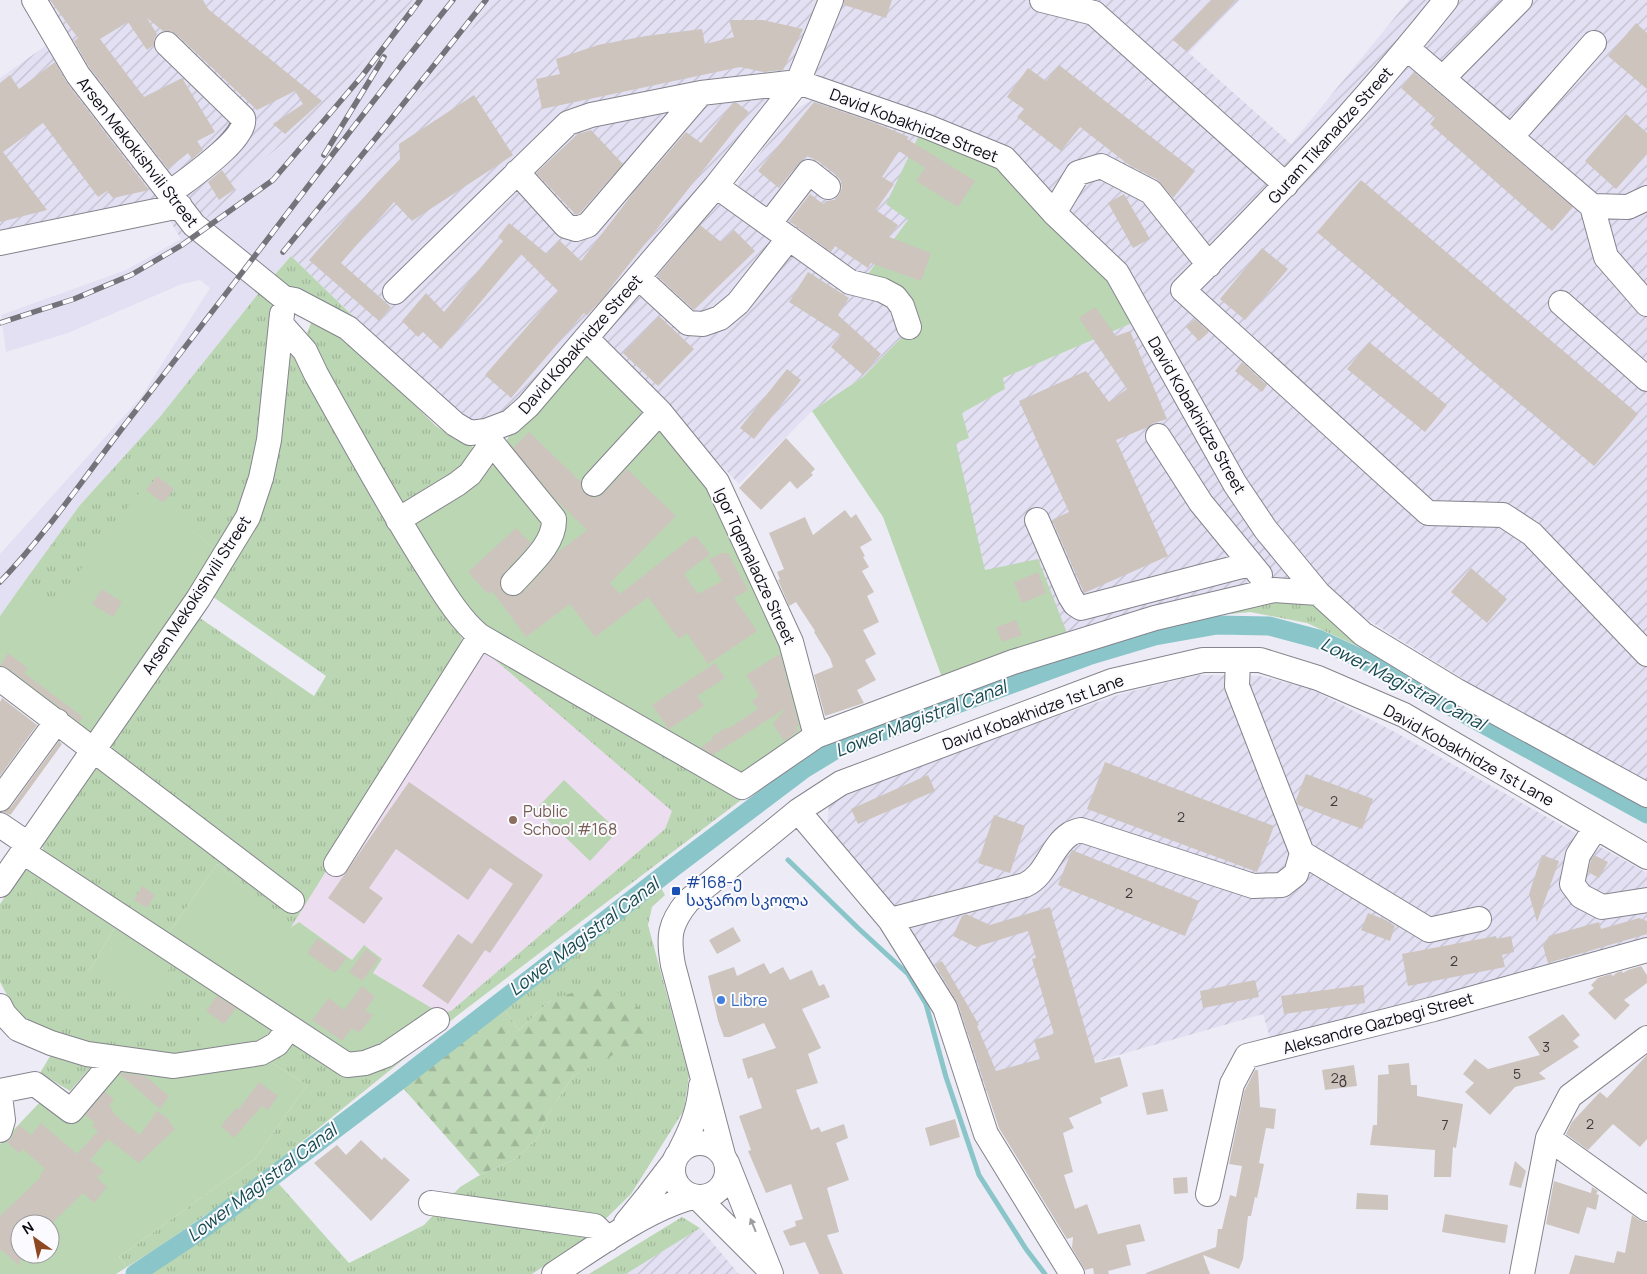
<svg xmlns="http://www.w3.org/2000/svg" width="1647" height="1274" font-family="Manrope,'Noto Sans Georgian',sans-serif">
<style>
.industrial{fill:url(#industrial-furrows)}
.education{fill:#edddf0}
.built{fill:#e2e0f2}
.grass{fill:url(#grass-tufts)}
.forest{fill:url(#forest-firs)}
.garden{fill:#bbd6b3;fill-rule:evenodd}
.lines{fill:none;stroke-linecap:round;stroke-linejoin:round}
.stream{stroke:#8ac6c9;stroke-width:5}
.canal{stroke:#8ac6c9;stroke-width:19}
.building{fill:#cdc4be}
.minor-casing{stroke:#85848d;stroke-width:26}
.minor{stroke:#fff;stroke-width:24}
.rail-casing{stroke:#74737a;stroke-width:5.5}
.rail{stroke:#fbfafe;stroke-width:4;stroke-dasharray:11;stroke-linecap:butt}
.oneway{fill:#9e9d9f}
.education-dot{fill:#8d6e63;stroke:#fbfafe;stroke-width:2}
.transit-dot{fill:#1a4fb4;stroke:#fbfafe;stroke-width:2}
.shop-dot{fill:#3f7fe0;stroke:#fbfafe;stroke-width:2}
.labels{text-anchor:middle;stroke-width:4;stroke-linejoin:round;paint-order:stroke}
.number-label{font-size:14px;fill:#3c393a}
.street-label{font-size:16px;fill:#0c0b0e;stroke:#fbfafe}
.education-label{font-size:16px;fill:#785e54;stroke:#fbfafe;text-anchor:start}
.transit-label{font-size:16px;fill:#164399;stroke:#fbfafe;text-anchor:start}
.shop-label{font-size:16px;fill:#366cbe;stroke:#fbfafe;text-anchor:start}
.water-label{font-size:18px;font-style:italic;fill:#154a4d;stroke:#fbfafe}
</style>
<defs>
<pattern id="industrial-furrows" width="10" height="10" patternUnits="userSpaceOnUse" patternTransform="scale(1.25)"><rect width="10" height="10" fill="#e2e0f2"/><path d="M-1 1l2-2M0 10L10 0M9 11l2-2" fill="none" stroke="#c1bfce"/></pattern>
<pattern id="grass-tufts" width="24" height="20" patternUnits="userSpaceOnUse" patternTransform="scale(1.25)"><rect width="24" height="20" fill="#bbd6b3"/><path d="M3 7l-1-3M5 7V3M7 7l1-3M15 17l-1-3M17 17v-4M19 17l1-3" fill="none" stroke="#a0b699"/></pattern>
<pattern id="forest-firs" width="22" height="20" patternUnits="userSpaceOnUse" patternTransform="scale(1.25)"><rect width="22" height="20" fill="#bbd6b3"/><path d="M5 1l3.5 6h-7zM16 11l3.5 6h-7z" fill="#a0b699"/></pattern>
</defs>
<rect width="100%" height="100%" fill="#edecf6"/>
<path class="industrial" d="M23,0H413L327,106L234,185L238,193L181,239L157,199L0,235V78L51,42Z
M494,0H1240L1189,53L1291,144L1409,0H1647V783L1601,764L1339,602L1266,519L1128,279L1085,226L1042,190L992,140L816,75L784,82L625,282L509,412L484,423H465L291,256Z
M816,98L920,133L908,220L862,282L741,195L738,182L792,111Z
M716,198L890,302L903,336L863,377L812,411L739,484L608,350L603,335Z
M1137,321L1303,586L1069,638L985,571L955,442L969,438L962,413L1005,389L1003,378Z
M1198,675L1259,676L1309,688L1393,731L1647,873V947L1272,1045L1263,1014L982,1094L827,828L829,804L875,779L1124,693Z
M700,1228L739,1274H626Z"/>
<path class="education" d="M462,638L481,648L673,811L665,829L451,1011L440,1013L373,973L363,946L352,960L299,922L290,929L459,658Z"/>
<path class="built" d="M413,0H494L291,256L262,289L159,418L80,505L0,616V554L141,397L210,288L200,280L182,284L68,333L6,352L1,315L126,270L181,239L238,193L234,185L327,106Z"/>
<path class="grass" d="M291,256L355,318L271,279Z
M262,289L273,300V326L252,486L217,551L142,490L51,609L22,585L80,505L159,418Z
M322,321L333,325L436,426L456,440L473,447L468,463L408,505L393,502L316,358L307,333L311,323Z
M294,354L377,508L462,638L459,658L290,929L217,864L168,934L51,862L43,851L42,841L194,614L314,696L326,676L209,594L261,515L272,484L273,453L284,360Z
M1296,598L1316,606L1392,662L1307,623L1250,612L1173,620Z
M481,648L749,794L458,1015L241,1191L151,1252L127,1267L119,1257L255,1159L307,1085L261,1056L291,1041L451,1011L665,829L672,811Z
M28,863L119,920L89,971L177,957L220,987L205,1054L168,1060L104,1050L26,1022L16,1012L0,982V904Z
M661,888L665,895L652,907L648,925L689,1076L684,1110L631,1194L584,1240L532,1274H150L279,1184L349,1263L424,1225L460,1187L480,1175L515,1159L537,1139L548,1114L574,1075L592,1065L551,1000L519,1030L505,1010Z
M58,1052L91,1067L70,1091L40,1073L52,1053Z
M682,1217L700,1228L626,1274H589Z"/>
<path class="forest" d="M598,984L618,993L644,1011V1039L574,1075L548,1114L537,1139L515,1159L480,1175L402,1087L505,1010L519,1030L551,1000Z"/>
<path class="garden" d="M920,133L973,151L1000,169L1106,275L1137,321L1003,378L1005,389L962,413L969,438L956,443L985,570L1038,559L1069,638L944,683L883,517L812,411L863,377L903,336L908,300L862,282L908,220L886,204Z
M586,349L651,413L720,506L783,637L806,723L803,737L747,782L473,626L412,519L465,487Z
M142,489L217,551L94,743L0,673V616L22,585L51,608Z
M564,780L618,831L590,861L536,809Z
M217,864L290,928L299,922L352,960L364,945L382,959L373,973L440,1013L358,1060L168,934Z
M119,920L177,957L145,1006L89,971Z
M220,987L277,1026L269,1044L205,1054L195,1033L202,1010Z
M261,1056L307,1085L255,1159L119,1257L127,1267L116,1274H0V1144L43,1099L71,1124L124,1060ZM20,1224H50V1254H20Z"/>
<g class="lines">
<path class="stream" d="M788,860L858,928L908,974L926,1004L946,1077L979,1175L1026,1249L1045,1274"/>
<path class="canal" d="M135,1274L207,1226L391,1087L674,867L804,769L840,747L1088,656L1155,636L1217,625L1269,626L1318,639L1379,667L1647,814"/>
</g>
<path class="building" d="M50,0H203L208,9L322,101L285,134L273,124L303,104L295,91L257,110L176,34L170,31H163L147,18L157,34L154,40V45L147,50L128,22L100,39L144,97L182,78L215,132L197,141L203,150L192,159L188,153L168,169L89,67L74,41L78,38Z
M844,0H892L886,18L844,5Z
M1211,0H1236L1187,52L1173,40Z
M729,20H763L803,29L783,70L763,72L740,67L542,109L536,79L560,74L556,59L598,45L646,36L702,29L705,44L734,37Z
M1636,23L1647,33V89L1608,56Z
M55,62L67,83L149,190L113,198L107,191L98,197L43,123L3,152L47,210L0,222V83L10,75L19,89Z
M1059,65L1195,171L1173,198L1158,180L1129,165L1080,127L1061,151L1017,117L1024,109L1007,97L1028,68L1046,81Z
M1414,72L1573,207L1552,231L1430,124L1435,118L1401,88Z
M474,95L513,155L412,221L394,202L341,263L391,307L379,321L309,260L375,185L400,159L399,144Z
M814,102L875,123L909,137L907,139L975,181L958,207L916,181L925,168L899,151L882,177L894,184L876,210L898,225L889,237L931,253L921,281L871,263L868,268L835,246L831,252L789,221L810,194L823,204L826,201L834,200L839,195L842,188L841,181L837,176L818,161L807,156L798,164L779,188L758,171Z
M733,103H737L749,112L600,301L587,315L584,313L511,398L485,375L558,291L521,254L441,349L423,332L418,337L402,321L426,293L444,312L503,241L498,237L509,223L547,254L559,240L581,261L634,192L686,132L701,143Z
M1626,114L1647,133V154L1616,189L1585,161Z
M591,130L623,164L580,213L576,215L536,173L578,134Z
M222,170L235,189L219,200L208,182Z
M1361,180L1638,414L1594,466L1317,232Z
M1124,194L1150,239L1133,248L1108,203Z
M700,225L721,242L734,230L755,251L694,310L657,276Z
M1262,248L1288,269L1245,320L1220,299Z
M808,272L849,298L838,315L881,354L863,375L831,347L841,335L789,302Z
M1095,307L1116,336L1130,331L1167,419L1151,424L1148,427L1116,440L1168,556L1084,593L1052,520L1069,512L1019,401L1086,371L1109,402L1127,389L1079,318Z
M659,316L694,349L658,386L623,353Z
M1195,319L1209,332L1199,341L1186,327Z
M1369,342L1447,405L1425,432L1347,369Z
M1242,362L1267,385L1262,392L1235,371Z
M787,369L801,380L754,439L740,428Z
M529,432L581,482V489L585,494L592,497H599L604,493L627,469L676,516L610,583L620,594L695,535L710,554L684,574L698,594L722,581L709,559L722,553H728L748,590L734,598L757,631L708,664L687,633L679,639L648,597L595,637L570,604L526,637L492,591L488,594L468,572L516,528L531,543L503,574L500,580V588L504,593L510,596H518L523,592L543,571L557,553L587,530L555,499L513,448Z
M786,438L815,469L811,473L813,475L797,489L790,481L761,510L739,488Z
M157,476L174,489L163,503L146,490Z
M845,510L851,518L856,514L872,540L860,547L865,556L863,557L869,567L862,571L874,592L867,596L879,622L863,630L876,654L865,660L876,680L857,690L864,703L825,716L814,675L833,667L830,658L814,632L815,631L796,602L789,606L778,580L780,579L777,572L784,569L769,533L805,517L813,535Z
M1471,568L1507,599L1487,623L1451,592Z
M1038,572L1046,593L1022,603L1014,582Z
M102,589L122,602L113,617L92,604Z
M1016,620L1022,635L1002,642L996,627Z
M8,653L28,668L24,673L83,717L79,722L8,668L0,666Z
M780,654L799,726L796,727L798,731L784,741L773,724L786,708L713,755L702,748L701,747L713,739L712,737L727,727L728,729L758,709L752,701L759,696L746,675Z
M715,663L725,678L697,696L704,706L669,729L668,728L652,705Z
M2,698L37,725L0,776V702Z
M59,741L62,744L12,813L10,815L3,812L11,807Z
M1105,762L1274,826L1257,872L1087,809Z
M1306,774L1373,799L1362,829L1298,805L1296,800Z
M928,775L935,791L858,824L851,809Z
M409,782L543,875L490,953L485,950L448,1004L422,986L458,934L472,944L513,884L490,868L468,900L396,849L369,888L383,898L364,924L328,898Z
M994,815L1025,826L1010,873L978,863Z
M1072,850L1199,901L1185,936L1058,885Z
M1542,855L1559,861L1537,922L1529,894Z
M1594,855L1608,862L1599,878L1588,872L1591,860Z
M142,886L155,895L147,908L134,900Z
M1050,907L1095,1063L1120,1057L1128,1086L1100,1098L1102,1103L1069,1118L1074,1128L1063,1133L1073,1172L1064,1175L1075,1209L1087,1204L1098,1234L1140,1224L1145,1241L1126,1245L1131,1265L1108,1271L1109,1274H1094L1093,1268L1085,1270L1072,1248L1073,1237L1067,1239L999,1128L958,1004L935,965L942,961L979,1025L977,1026L996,1071L1040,1059L1034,1040L1054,1034L1032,959L1036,958L1028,931L976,947L953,936L962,916L966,914L990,925Z
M1368,913L1386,920L1395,926L1390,941L1361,930Z
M1639,918L1647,921V934L1548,963L1543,946L1549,936L1599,922L1601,929Z
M733,927L741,941L717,954L709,940Z
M1496,936L1497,939L1511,936L1514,952L1502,955L1505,967L1408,986L1402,954Z
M318,938L347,958L335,973L307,953Z
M366,949L379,959L362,981L349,972Z
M764,963L770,974L783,967L790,980L812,970L819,986L824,984L830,997L802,1009L821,1048L808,1054L818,1083L796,1090L811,1130L819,1127L821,1132L844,1124L848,1138L836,1143L849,1180L827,1188L839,1232L827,1235L843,1274H819L805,1242L790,1246L783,1231L796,1226L795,1221L803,1219L791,1184L766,1193L748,1151L751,1150L739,1116L762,1108L752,1077L748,1079L742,1059L776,1048L764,1023L730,1037H724L718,1021L708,976L734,967L737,976Z
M1641,966L1647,975V983L1624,1000L1630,1005L1615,1020L1588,993L1594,988L1591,985L1598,978L1611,974L1613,976L1616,973L1622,971L1623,973L1628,970Z
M1255,980L1259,997L1203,1008L1200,991Z
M1363,985L1365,1003L1284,1014L1281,996Z
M362,986L375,997L365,1010L373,1015L359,1033L352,1028L342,1041L312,1020L329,998L344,1010Z
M217,996L236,1008L224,1024L206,1011Z
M1563,1014L1580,1035L1573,1041L1579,1047L1539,1073L1546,1079L1515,1087L1490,1115L1465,1092L1474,1083L1463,1074L1475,1059L1488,1069L1540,1055L1528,1037Z
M1647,1055V1139L1640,1147L1613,1124L1588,1150L1566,1134L1572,1122L1600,1092L1607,1098Z
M1409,1063L1411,1085H1417V1096L1463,1104L1456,1148L1453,1147L1451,1177H1434L1435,1150L1370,1145L1373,1125H1377L1378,1075L1389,1074L1388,1065Z
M1354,1065L1357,1086L1325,1090L1322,1070Z
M1255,1070H1258L1260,1107L1276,1109L1274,1129L1266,1128L1259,1163L1264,1164L1257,1198L1255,1197L1251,1216H1248L1243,1259L1239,1269L1203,1255L1210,1274H1146V1273L1216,1247L1218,1229H1222L1230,1195L1236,1197L1242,1166L1229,1164L1244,1092Z
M122,1073L145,1076L169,1096L160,1109L120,1074Z
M259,1082L278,1096L268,1110L262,1106L234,1138L221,1126L236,1108L238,1110Z
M1163,1089L1168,1111L1147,1115L1142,1093Z
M105,1092L114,1099L109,1105L115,1115L140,1135L157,1111L170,1120L169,1122L175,1129L139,1163L108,1139L90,1160L104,1171L97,1178L107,1187L94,1203L83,1193L50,1225L20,1224V1266L0,1249V1216L42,1176L40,1175L45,1169L23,1149L19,1153L6,1142L10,1140L19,1125L31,1135L41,1123L77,1154L98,1131L92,1126L95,1123L85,1115Z
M955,1119L960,1137L930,1146L925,1128Z
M361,1140L382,1160L384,1157L410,1180L371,1221L314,1163L337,1145L346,1155Z
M1515,1161L1526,1171L1521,1188L1509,1185Z
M1187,1177L1188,1193L1174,1194L1173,1178Z
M1554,1181L1591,1193L1592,1187L1598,1191L1596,1194L1599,1195L1596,1210L1587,1207L1579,1234L1546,1224Z
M1357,1193L1388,1195V1210L1356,1209Z
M1445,1214L1508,1225L1505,1243L1442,1232Z
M1632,1215L1639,1220L1647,1223V1274H1569L1575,1255L1614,1263L1617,1251L1625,1253Z"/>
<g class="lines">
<defs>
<path id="minor" d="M34,0L78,75L194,225L284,298L295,300L348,328L455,424L470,433L486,431L510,422L528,406L716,186L798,82L831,0
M1042,0L1094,13L1286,185
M1446,0C1365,102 1275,198 1183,290L1428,513L1503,515L1532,534L1647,654
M167,44L243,118C248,139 186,180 170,193
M1408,49L1592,206L1606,257L1647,304
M1443,78L1520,0
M1511,137L1594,43
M517,172L566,226L576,229L588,225L701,93
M716,186L850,282L882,290L895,297L902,306L909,327
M1592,206L1628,207L1647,198
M1054,213L1078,173L1101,166L1151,192L1209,265
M769,224L809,172L828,187
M0,243L180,206
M638,277L688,323L703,324L720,318L738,303L789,238
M395,292L568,123L591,115L701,93L798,82L928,127L1004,158L1054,213L1117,273L1235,484L1266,530L1318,593L1363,634L1457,691L1647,795
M1561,303L1647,379
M281,324L305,351L316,374C351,437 385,499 423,560C438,583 458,619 480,636L742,787L816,736L1013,662L1155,618L1274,590L1318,593
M586,338L660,412L717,482L791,642L816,736
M486,431L492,443L554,519C555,544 529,565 513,583
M1158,436L1201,503L1260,575
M594,484L660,412
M398,520L457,484L470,474L492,443
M1037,520L1070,596L1075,604L1081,608L1250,564
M0,679L292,901
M0,799L57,721
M798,811L890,920L945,1008L986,1134L1072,1274
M0,825L28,844
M1596,827L1578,855L1572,884L1581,896L1602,907L1647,900
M23,852L347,1065L365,1063L386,1055L437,1020
M1302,853L1429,930L1479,919
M336,864L480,636
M0,885L198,599L248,517L261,478L269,440L282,314
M890,920L1025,885C1047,875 1050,847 1070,834C1073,832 1077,831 1081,830L1253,886L1282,885L1296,874L1302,853L1237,686L1238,660
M0,1006L4,1014L18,1029L51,1043L87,1054L174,1066L261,1053L277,1044L289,1028
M0,1091L35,1084L71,1111L116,1058
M0,1096L3,1120L0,1130
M1548,1138L1647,1209
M673 1170a27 27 0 1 1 54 0a27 27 0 1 1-54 0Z
M680,1151C691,1130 699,1111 701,1086
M723,1155L673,965C668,937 669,924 688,901L798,811L841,783L1112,681L1203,660H1260L1318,678L1404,715L1647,857
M727,1163L771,1274
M1208,1194L1232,1084L1247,1056L1434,1009L1647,950
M697,1197L766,1266
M431,1203L595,1226L608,1239
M626,1223L648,1196L674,1162
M554,1274C594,1248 647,1209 693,1197
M1522,1274L1548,1138L1570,1096L1647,1038"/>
</defs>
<use href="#minor" class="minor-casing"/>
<use href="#minor" class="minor"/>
<defs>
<path id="rail" d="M410,14L420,0
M324,155L384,57
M283,252L384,128L486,0
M0,323L74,299L131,275L182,245L273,180L362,76L412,10
M0,582C50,530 90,469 134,413C241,276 344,136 453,0"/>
</defs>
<use href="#rail" class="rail-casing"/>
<use href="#rail" class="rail"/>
</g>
<defs><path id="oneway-solid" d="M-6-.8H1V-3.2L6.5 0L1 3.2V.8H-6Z" transform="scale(1.25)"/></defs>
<use class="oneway" href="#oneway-solid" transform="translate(753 1225) rotate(-112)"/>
<circle class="education-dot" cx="513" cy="820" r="5"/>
<rect class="transit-dot" x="671" y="886" width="10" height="10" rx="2.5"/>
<circle class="shop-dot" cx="721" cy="1000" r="5"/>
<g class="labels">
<g class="number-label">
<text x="1334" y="806">2</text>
<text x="1181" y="822">2</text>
<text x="1129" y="898">2</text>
<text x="1454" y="966">2</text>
<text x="1546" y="1052">3</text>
<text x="1517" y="1079">5</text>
<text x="1339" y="1083">2გ</text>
<text x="1590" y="1129">2</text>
<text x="1445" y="1130">7</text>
</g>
<g class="street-label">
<text transform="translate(914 125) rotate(21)" y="6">David Kobakhidze Street</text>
<text transform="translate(1330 135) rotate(-48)" y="6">Guram Tikanadze Street</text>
<text transform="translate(138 152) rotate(52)" y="6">Arsen Mekokishvili Street</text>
<text transform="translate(580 344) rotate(-49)" y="6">David Kobakhidze Street</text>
<text transform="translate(1197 415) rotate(60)" y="6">David Kobakhidze Street</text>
<text transform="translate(755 566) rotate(65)" y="6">Igor Tqemaladze Street</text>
<text transform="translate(196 595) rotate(-57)" y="6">Arsen Mekokishvili Street</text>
<text transform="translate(1033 712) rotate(-20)" y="6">David Kobakhidze 1st Lane</text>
<text transform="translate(1469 755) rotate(29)" y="6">David Kobakhidze 1st Lane</text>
<text transform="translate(1378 1023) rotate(-15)" y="6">Aleksandre Qazbegi Street</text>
</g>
<g class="education-label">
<text x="523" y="817">Public<tspan x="523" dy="18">School #168</tspan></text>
</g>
<g class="transit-label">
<text x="686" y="888">#168-ე<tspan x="686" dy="18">საჯარო სკოლა</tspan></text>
</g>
<g class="shop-label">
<text x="731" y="1006">Libre</text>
</g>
<g class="water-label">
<text transform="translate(1403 684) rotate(27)" y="6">Lower Magistral Canal</text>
<text transform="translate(921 719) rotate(-21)" y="6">Lower Magistral Canal</text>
<text transform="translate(584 937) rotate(-37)" y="6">Lower Magistral Canal</text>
<text transform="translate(262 1183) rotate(-37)" y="6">Lower Magistral Canal</text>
</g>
</g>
<g transform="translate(35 1239) rotate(327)"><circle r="24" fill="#fbfafe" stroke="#9b9a9e"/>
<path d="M0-4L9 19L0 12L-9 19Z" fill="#8e4822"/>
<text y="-8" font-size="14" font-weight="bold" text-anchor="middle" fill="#0c0b0e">N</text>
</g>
</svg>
